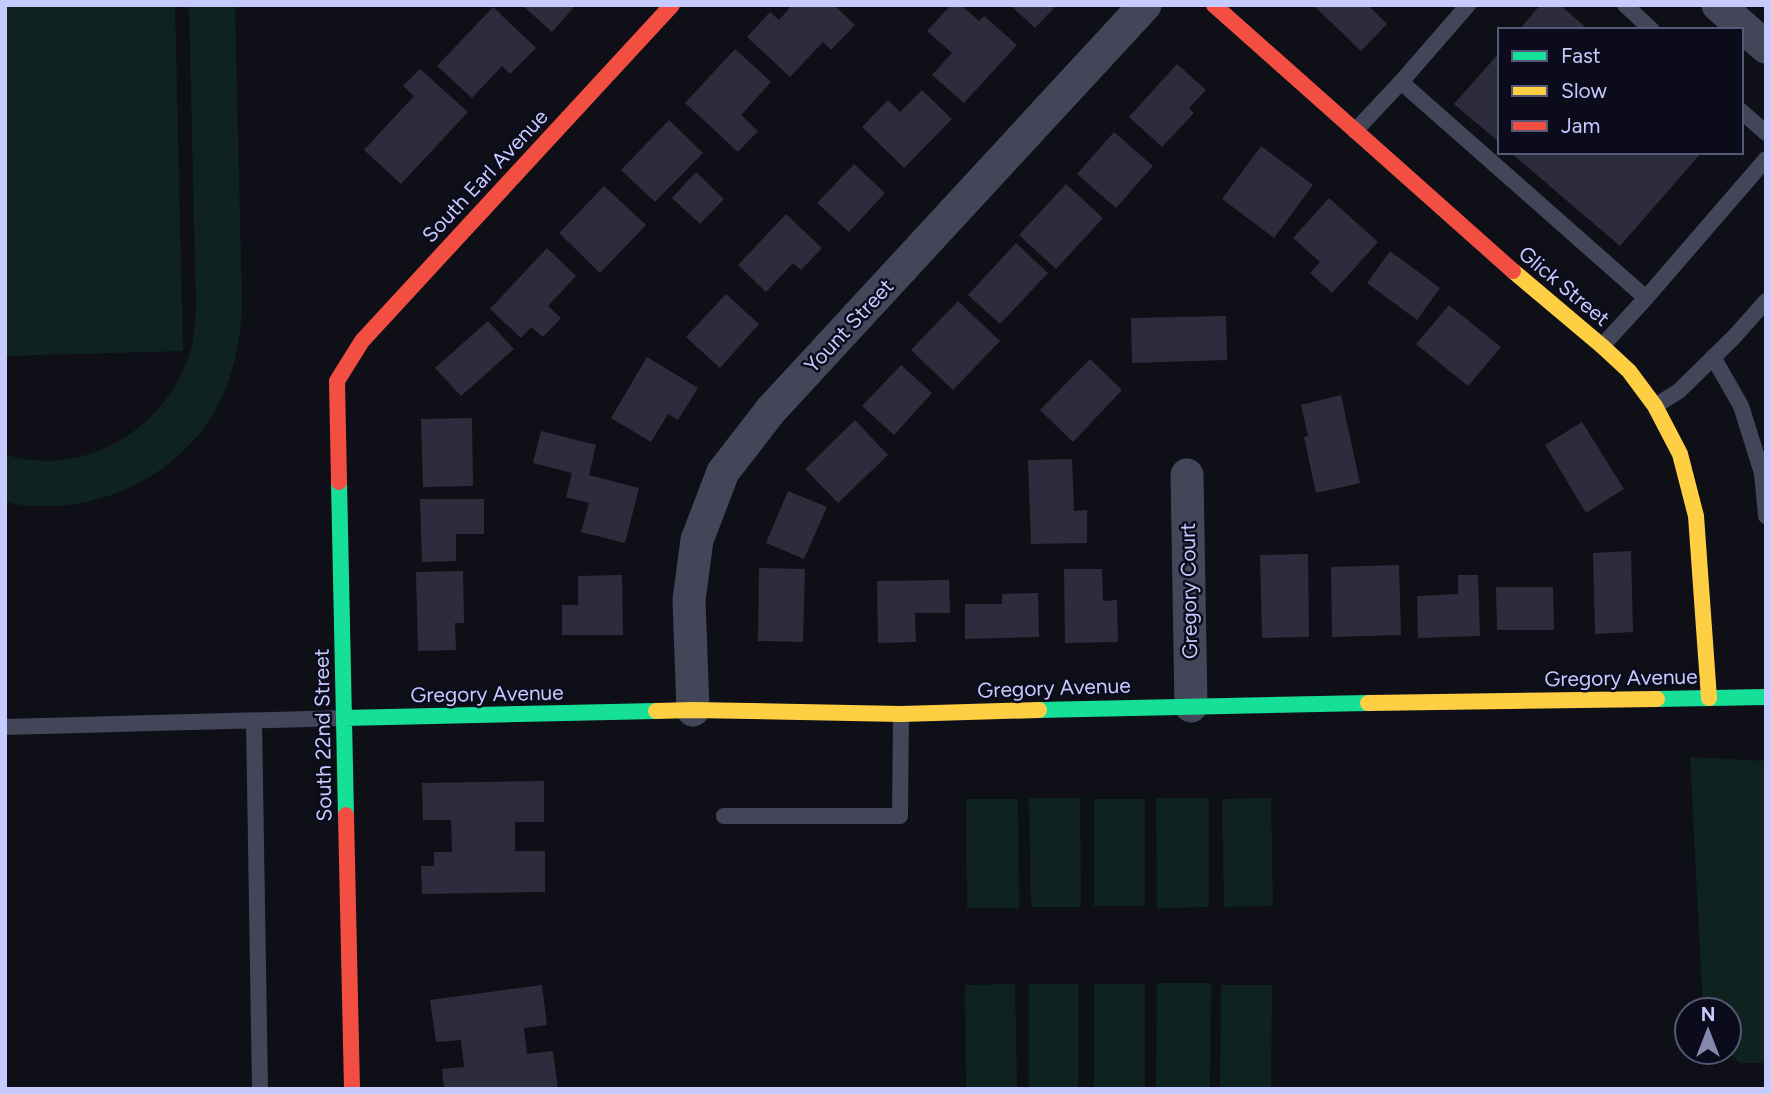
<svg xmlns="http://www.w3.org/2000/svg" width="1771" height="1094" font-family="Figtree,sans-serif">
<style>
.green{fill:#0e2320}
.building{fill:#2c2c3c}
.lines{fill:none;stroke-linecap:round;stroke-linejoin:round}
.lane{stroke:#434659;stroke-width:16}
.street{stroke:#434659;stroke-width:33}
.fast{stroke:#16e098;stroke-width:16}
.slow{stroke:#ffcf43;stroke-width:16}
.jam{stroke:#f24e42;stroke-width:16}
.labels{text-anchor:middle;stroke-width:5;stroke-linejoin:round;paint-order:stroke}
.street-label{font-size:21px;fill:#c6cbff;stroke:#0b0b1c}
</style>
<rect width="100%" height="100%" fill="#0f0f18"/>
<path class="green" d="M5,5H175L183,351L5,356Z
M189,5H235L242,307C240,339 236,365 223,395C187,476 91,521 5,502V455C19,458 33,461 48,461C111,460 169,416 189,356C194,340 195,324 196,308Z
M1690,757L1766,761V1063H1740L1728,1052L1729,1010H1703Z
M1029,798H1080L1081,907H1031Z
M1156,798H1209V907L1157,908Z
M1271,798L1273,906L1224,907L1222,799Z
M966,799H1018L1019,908H967Z
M1094,799H1145V906H1094Z
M1157,983H1211L1210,1089H1156Z
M1015,984L1017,1089H966L965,985Z
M1029,984H1078V1089H1029Z
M1094,984H1145V1089H1094Z
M1221,985H1272L1271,1089H1220Z"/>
<path class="building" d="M522,5H576L552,32Z
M792,5H834L855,25L831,50L823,42L790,77L747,37L770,12L779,20Z
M951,5H961L979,21L984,16L1017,45L964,103L932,75L952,53L927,31Z
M1010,5H1057L1035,28Z
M1313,5H1368L1387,24L1361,51Z
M1540,5H1560L1589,30H1519Z
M493,7L536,48L510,74L502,66L472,98L437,66Z
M735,49L771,82L741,115L758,131L738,152L685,103Z
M1500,52V143L1454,104Z
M1177,64L1206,90L1189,108L1194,113L1162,147L1129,117Z
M420,69L468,112L401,184L364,150L414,96L403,86Z
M922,90L952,119L904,168L862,127L888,100L900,112Z
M669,120L703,153L655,202L621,170Z
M1114,132L1153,166L1116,208L1077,174Z
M1261,146L1313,185L1274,238L1222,199Z
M1510,152H1702L1620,246Z
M854,164L885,193L849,232L817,203Z
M696,172L724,199L700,224L672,198Z
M1066,184L1103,218L1056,269L1019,235Z
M604,186L646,225L600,273L559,233Z
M1329,198L1378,242L1332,293L1310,273L1320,262L1293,238Z
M786,214L822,248L801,270L793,263L766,292L738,265Z
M1016,243L1048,273L1000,324L968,295Z
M547,248L576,276L548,306L561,318L543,337L531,327L521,338L490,309Z
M1390,251L1440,288L1417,320L1367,283Z
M726,294L759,324L720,368L686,337Z
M958,301L1000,341L953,390L911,350Z
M1449,305L1501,347L1468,386L1416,344Z
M1226,316L1227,360L1132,363L1131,318Z
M488,321L514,349L461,396L435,368Z
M647,357L698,388L678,420L668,414L651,442L611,418Z
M1090,359L1122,390L1073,442L1040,410Z
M901,365L932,393L894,435L862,406Z
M1341,395L1360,483L1316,493L1304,437L1308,436L1301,405Z
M472,418L473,486L423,487L421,419Z
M855,420L888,455L838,503L805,469Z
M1582,422L1624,489L1586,513L1545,445Z
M541,431L596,445L589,475L639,488L625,543L581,532L589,503L566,497L572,473L533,463Z
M1072,459L1074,511L1087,510V543L1031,544L1028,460Z
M788,491L827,507L804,559L766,543Z
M420,499H484V534H456V561L422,562Z
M1631,551L1633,632L1595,634L1593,553Z
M1308,554L1309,637L1262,638L1260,555Z
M1399,565L1401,635L1332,637L1331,567Z
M759,568L805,569L803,642L758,641Z
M1064,569H1102L1103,601L1117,600L1118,642L1065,643Z
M463,571L464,623H455L456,650L418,651L416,572Z
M622,575L623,635H562V605H578V576Z
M1458,575H1478L1480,636L1418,638L1417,596L1458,594Z
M949,580L950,613H915L916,642L878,643L877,581Z
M1496,587H1553L1554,630H1497Z
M1038,593L1039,637L965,639V604H1002V594Z
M544,781V822H515V851H545V892L422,894L421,866H434V852H452L451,820H423L422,783Z
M542,985L547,1025L524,1028L527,1054L553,1051L558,1089H444L442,1069L464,1067L461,1040L436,1042L430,1000Z"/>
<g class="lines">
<path class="lane" d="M1625,5L1652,30
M1401,82L1646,298
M1741,111L1766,133
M1355,131L1401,82L1468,5
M1602,346L1646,298L1766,159
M1713,357L1741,406L1762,473L1766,516
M1655,406L1679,391L1734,337L1766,301
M254,721L260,1089
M5,727L344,718
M724,816H900L901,714"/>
<path class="street" d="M1718,5L1766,47
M1187,475L1191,706
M693,710L689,600L697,540L723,472L771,410L1145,5"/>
<path class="fast" d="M339,482L346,815
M1657,699L1766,697
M1039,710L1368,703
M344,718L656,711"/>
<path class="slow" d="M1513,271L1602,346L1629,371L1655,406L1680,454L1696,516L1709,698
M1368,703L1657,699
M656,711L693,710L901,714L1039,710"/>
<path class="jam" d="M1214,5L1513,271
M339,482L337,381L362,341L672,5
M346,815L352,1089"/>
</g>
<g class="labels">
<g class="street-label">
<text transform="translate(485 176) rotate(-47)" y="7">South Earl Avenue</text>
<text transform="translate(1564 286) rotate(40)" y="7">Glick Street</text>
<text transform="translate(849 326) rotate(-47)" y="7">Yount Street</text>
<text transform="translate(1189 591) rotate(-91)" y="7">Gregory Court</text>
<text transform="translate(1621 678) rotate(-1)" y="7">Gregory Avenue</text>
<text transform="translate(1054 688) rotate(-2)" y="7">Gregory Avenue</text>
<text transform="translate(487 694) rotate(-1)" y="7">Gregory Avenue</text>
<text transform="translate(323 735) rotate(-91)" y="7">South 22nd Street</text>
</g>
</g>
<rect width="1771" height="1094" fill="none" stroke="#c6cbff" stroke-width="14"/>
<rect x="1498" y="28" width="245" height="126" fill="#0b0b1c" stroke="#565877" stroke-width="2"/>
<rect x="1512" y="51" width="35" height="10" fill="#16e098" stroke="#565877" stroke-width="2"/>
<text x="1561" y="63" font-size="21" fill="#c6cbff">Fast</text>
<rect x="1512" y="86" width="35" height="10" fill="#ffcf43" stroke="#565877" stroke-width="2"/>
<text x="1561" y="98" font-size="21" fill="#c6cbff">Slow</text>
<rect x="1512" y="121" width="35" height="10" fill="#f24e42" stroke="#565877" stroke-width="2"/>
<text x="1561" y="133" font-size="21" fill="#c6cbff">Jam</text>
<g transform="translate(1708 1031)"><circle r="33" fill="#0b0b1c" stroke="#565877" stroke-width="2"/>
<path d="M0-5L12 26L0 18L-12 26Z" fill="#8689ae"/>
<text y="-10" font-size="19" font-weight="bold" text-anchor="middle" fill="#c6cbff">N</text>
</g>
</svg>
